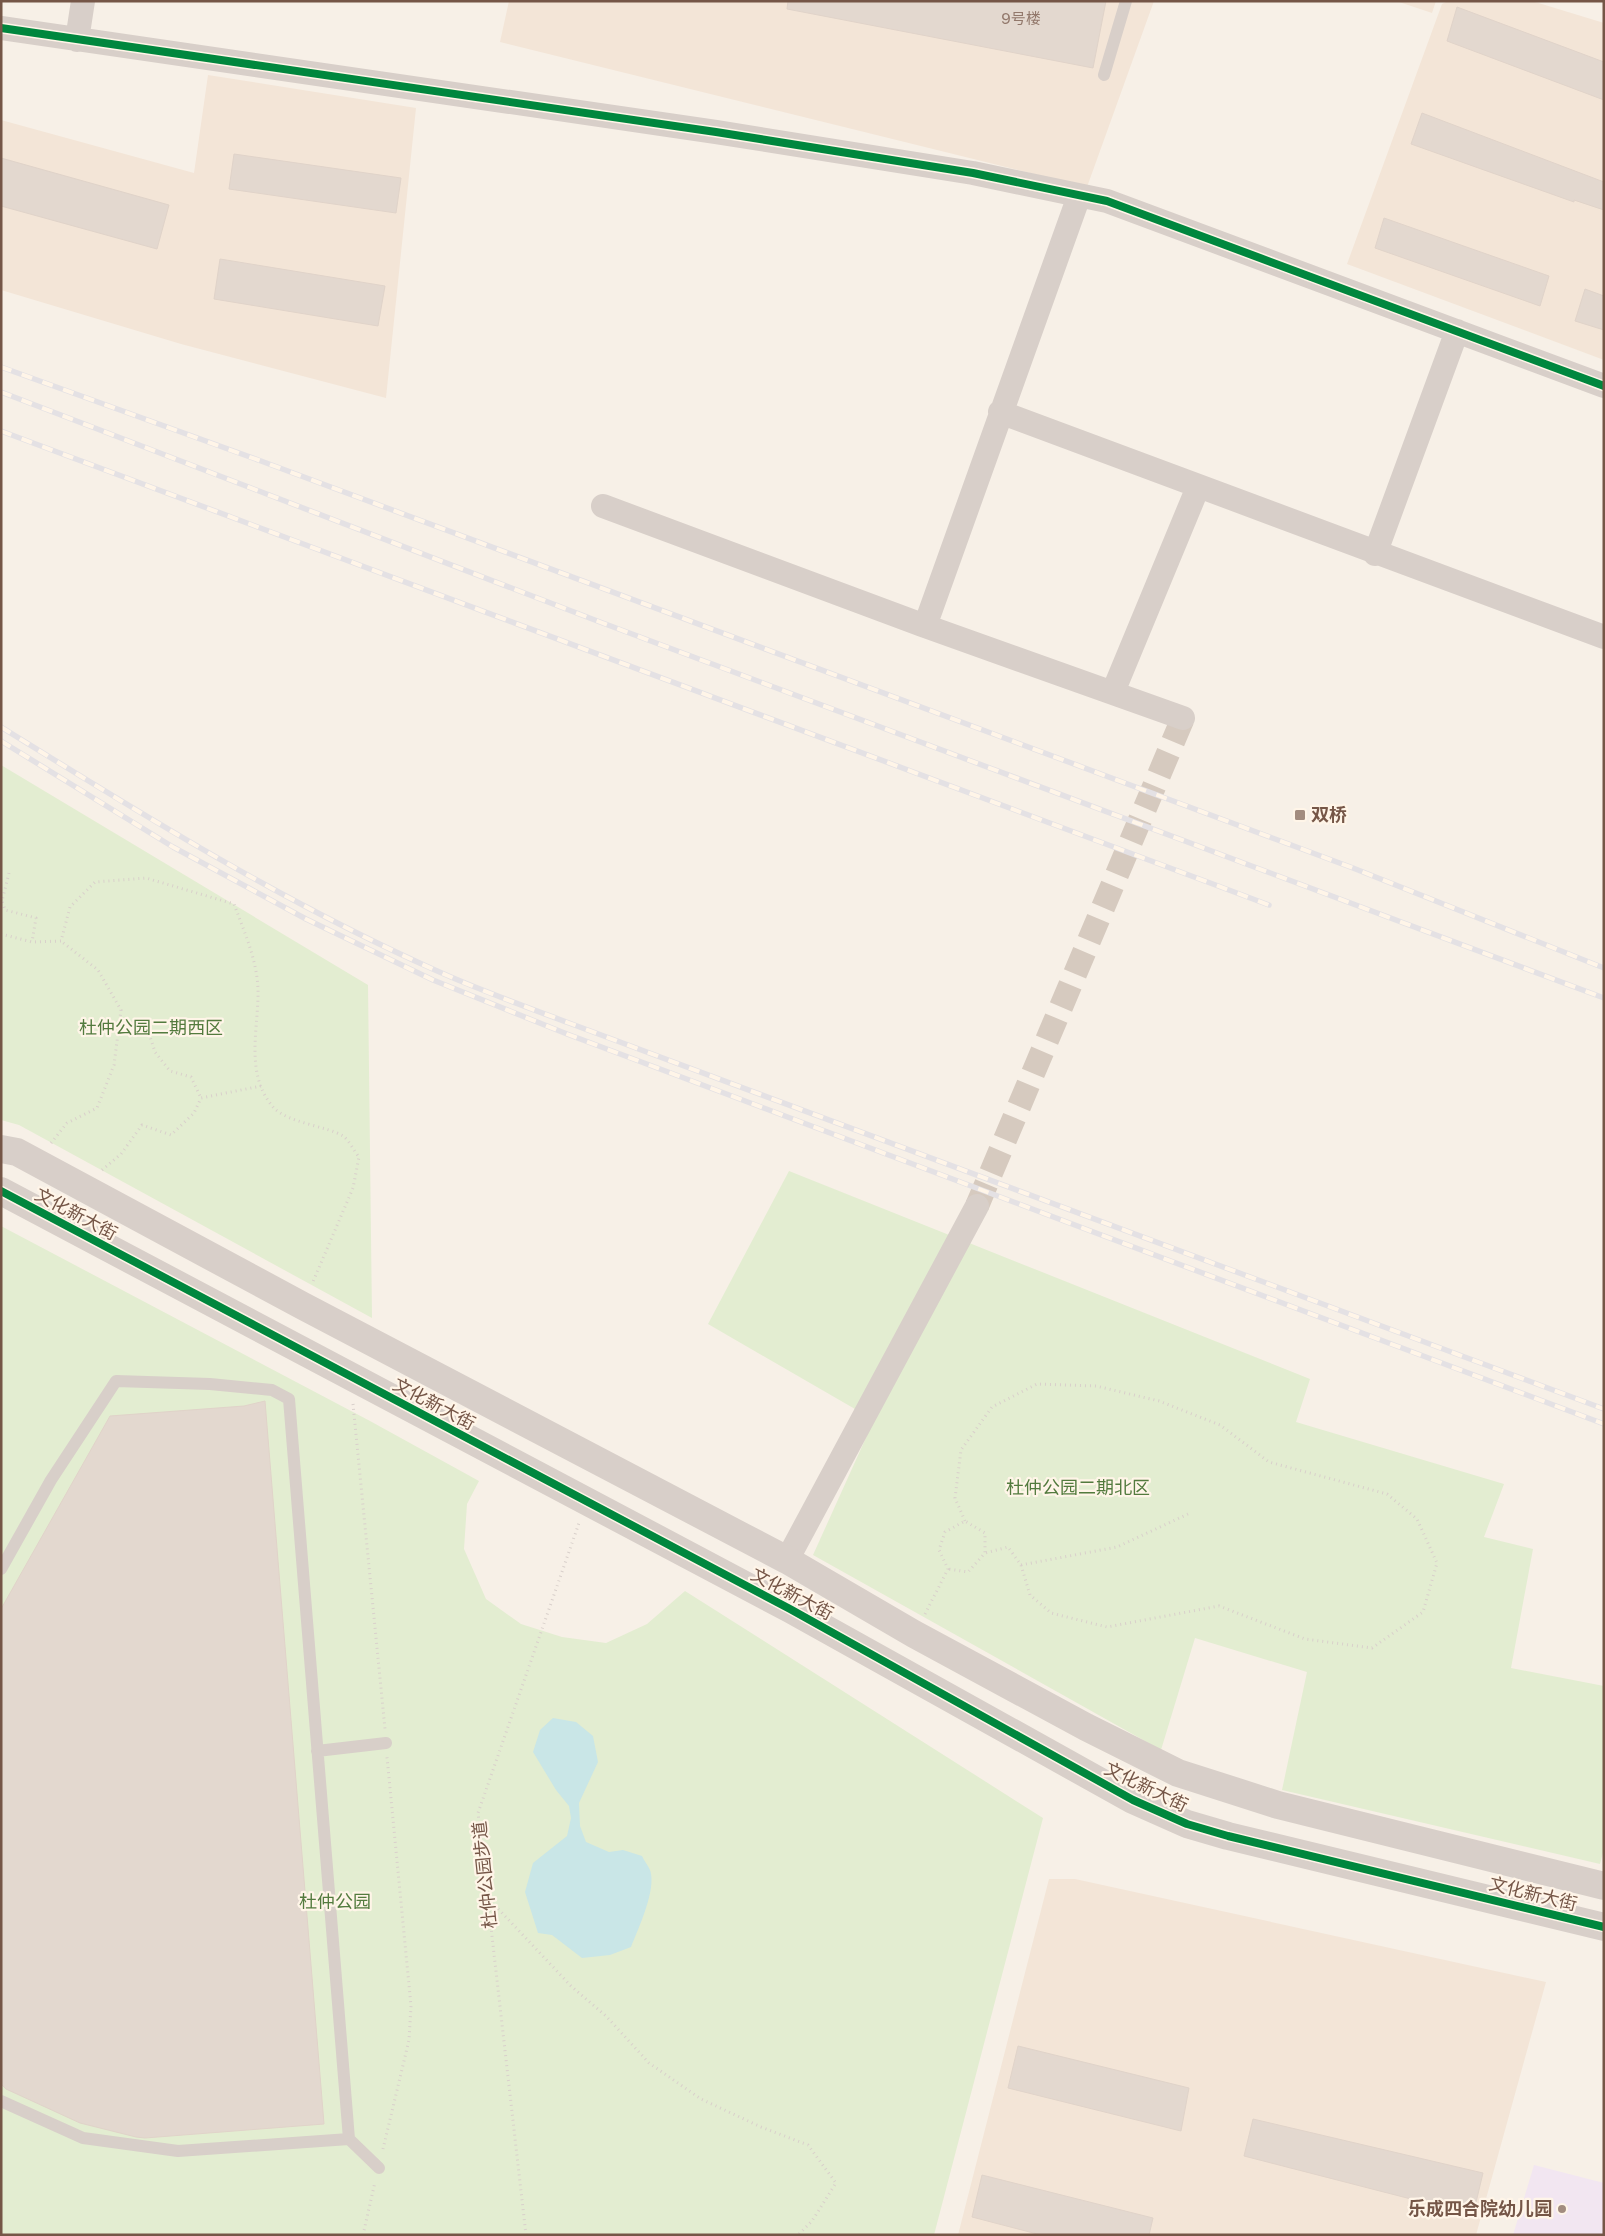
<svg xmlns="http://www.w3.org/2000/svg" width="1605" height="2236" font-family="'Public Sans','Noto Sans SC',sans-serif">
<style>
.residential{fill:#f3e5d7}
.education{fill:#f2e6f1}
.green{fill:#e3edd1}
.water{fill:#c9e6e7}
.building{fill:#e3d8cf;stroke:#e0d3c9}
.lines{fill:none;stroke-linecap:round;stroke-linejoin:round}
.street-tunnel{stroke:#d6cabf;stroke-width:24;stroke-dasharray:24 12;stroke-linecap:butt}
.path{stroke:#d9d0cb;stroke-width:3;stroke-dasharray:1 4;stroke-linecap:butt}
.lane{stroke:#d8cfc9;stroke-width:12}
.street{stroke:#d8cfc9;stroke-width:24}
.secondary{stroke:#d8cfc9;stroke-width:28}
.rail-casing{stroke:#e4e1e4;stroke-width:5.5}
.rail{stroke:#fff5e8;stroke-width:4;stroke-dasharray:11;stroke-linecap:butt}
.cycleway-casing{stroke:#fff5e8;stroke-width:11}
.cycleway{stroke:#00873e;stroke-width:8}
.poi-dot{fill:#a28c7f;stroke:#fff5e8;stroke-width:2}
.labels{text-anchor:middle;stroke-width:4.5;stroke-linejoin:round;paint-order:stroke}
.number-label{font-size:15px;fill:#92786b}
.poi-label{font-size:18px;font-weight:bold;fill:#755647;stroke:#fff5e8;text-anchor:start}
.park-label{font-size:18px;fill:#537b3e;stroke:#fff5e8}
.street-label{font-size:18px;fill:#755647;stroke:#fff5e8}
</style>
<rect width="100%" height="100%" fill="#f7f0e7"/>
<path class="residential" d="M509,1H1154L1087,187L500,42Z
M1396,1H1436L1432,13Z
M1448,1H1532L1604,23V360L1347,264L1442,4Z
M208,75L416,108L386,398L181,344L1,290V120L194,173Z
M1049,1879H1075L1546,1982L1476,2235H958Z"/>
<path class="education" d="M1534,2165L1604,2183V2235H1513Z"/>
<path class="green" d="M1,765L368,985L372,1318L19,1125L1,1120Z
M789,1171L1310,1379L1296,1422L1504,1484L1484,1537L1533,1549L1511,1668L1604,1686V1849L1600,1864L1282,1790L1307,1672L1195,1638L1161,1750L813,1555L874,1420L708,1324Z
M1,1226L370,1421L479,1481L467,1504L464,1549L486,1599L521,1624L562,1637L606,1643L647,1624L685,1591L1043,1818L934,2235H1Z"/>
<path class="water" d="M553,1718L576,1722L593,1736L598,1762L579,1803L580,1826L586,1842L609,1852L623,1850L642,1856C644,1861 648,1865 650,1870C657,1889 638,1929 631,1947L610,1955L582,1958L552,1935L538,1933L525,1892L533,1863L567,1836L571,1818L569,1806L556,1790L533,1752L540,1730Z"/>
<path class="building" d="M788,1H1106L1093,68L787,9Z
M1457,7L1604,62V100L1447,41Z
M1422,113L1604,182V210L1574,200V202L1411,144Z
M234,154L401,178L396,213L229,189Z
M1,158L169,205L157,249L1,206Z
M1384,218L1549,276L1540,306L1375,248Z
M220,259L385,286L378,326L214,299Z
M1585,289L1604,296V330L1575,321Z
M265,1401L324,2124L145,2138L136,2137L80,2123L6,2089L1,2084V1609L110,1416L244,1406Z
M1018,2046L1189,2088L1181,2131L1008,2088Z
M1253,2119L1483,2173L1473,2215L1244,2156Z
M982,2175L1153,2218L1149,2235H1041L972,2217Z"/>
<g class="lines">
<path class="street-tunnel" d="M977,1206L1183,718"/>
<path class="path" d="M9,873L2,901L5,910L36,918L32,942
M1,934L32,942L61,941L70,907L95,882L146,878L234,904C244,931 257,960 258,989C259,1028 244,1073 273,1107C287,1123 327,1126 343,1136C349,1140 354,1151 359,1157L353,1188L312,1284
M120,1019L147,1027L155,1052L170,1071L191,1077L201,1098
M51,1143L67,1123L97,1108L114,1065L121,1010L98,970L61,941
M102,1170L121,1154L142,1125L171,1135L194,1113L201,1098L261,1086
M353,1404L385,1729
M965,1521L955,1498L961,1450L992,1407L1037,1384L1096,1386L1159,1401L1220,1425L1269,1462L1387,1494L1417,1519L1437,1563L1423,1612L1372,1648L1305,1639L1219,1606L1107,1627L1051,1613L1030,1595L1021,1565L1008,1547L985,1553
M1021,1565L1117,1547L1188,1514
M925,1614L948,1569L939,1550L945,1532L965,1521L985,1533V1553L968,1572L948,1569
M488,1898L571,1986L606,2016L649,2063L701,2099L761,2127L808,2145L836,2183L812,2221L798,2235
M383,2149L409,2040L411,2006L387,1757
M363,2235L375,2182
M526,2235L478,1813L579,1523"/>
<path class="lane" d="M1104,75L1126,1
M1,1569L51,1480L116,1381L210,1384L272,1390L289,1399L349,2139L178,2151L83,2138L1,2101
M317,1751L386,1743
M349,2139L379,2168"/>
<path class="street" d="M1,28L716,132L973,173L1107,201L1604,386
M77,40L83,1
M1000,412L1604,637
M603,506L925,626L1079,196
M1375,554L1457,331
M925,626L1183,718
M1113,692L1198,487
M787,1560L977,1206"/>
<path class="secondary" d="M1,1149L17,1152L303,1306L787,1560L914,1634L1086,1727L1178,1773L1278,1805L1604,1886
M1,1191L790,1609L1133,1800L1187,1824L1228,1836L1604,1927"/>
<defs>
<path id="rail" d="M1,367L261,461L1353,868L1604,968
M1,392L600,622L1604,998
M1,431L1269,905
M1,727C143,815 283,902 435,970C479,990 524,1006 569,1023L1604,1409
M1,741L173,847L306,919L433,980L567,1034L1604,1424"/>
</defs>
<use href="#rail" class="rail-casing"/>
<use href="#rail" class="rail"/>
<defs>
<path id="cycleway" d="M1,28L716,132L973,173L1107,201L1604,386
M1,1191L790,1609L1133,1800L1187,1824L1228,1836L1604,1927"/>
</defs>
<use href="#cycleway" class="cycleway-casing"/>
<use href="#cycleway" class="cycleway"/>
</g>
<g class="poi-dot">
<rect x="1294" y="809" width="12" height="12" rx="2.5"/>
<circle cx="1562" cy="2209" r="5"/>
</g>
<g class="labels">
<g class="number-label">
<text x="1021" y="24">9号楼</text>
</g>
<g class="poi-label">
<text x="1311" y="821">双桥</text>
<text x="1552" y="2215" text-anchor="end">乐成四合院幼儿园</text>
</g>
<g class="park-label">
<text x="151" y="1034">杜仲公园二期西区</text>
<text x="1078" y="1494">杜仲公园二期北区</text>
<text x="335" y="1908">杜仲公园</text>
</g>
<g class="street-label">
<text transform="translate(76 1214) rotate(28)" y="6">文化新大街</text>
<text transform="translate(434 1404) rotate(28)" y="6">文化新大街</text>
<text transform="translate(792 1594) rotate(28)" y="6">文化新大街</text>
<text transform="translate(1146 1787) rotate(26)" y="6">文化新大街</text>
<text transform="translate(485 1875) rotate(-96)" y="6">杜仲公园步道</text>
<text transform="translate(1533 1894) rotate(14)" y="6">文化新大街</text>
</g>
</g>
<rect width="1605" height="2236" fill="none" stroke="#755647" stroke-width="5"/>
</svg>
